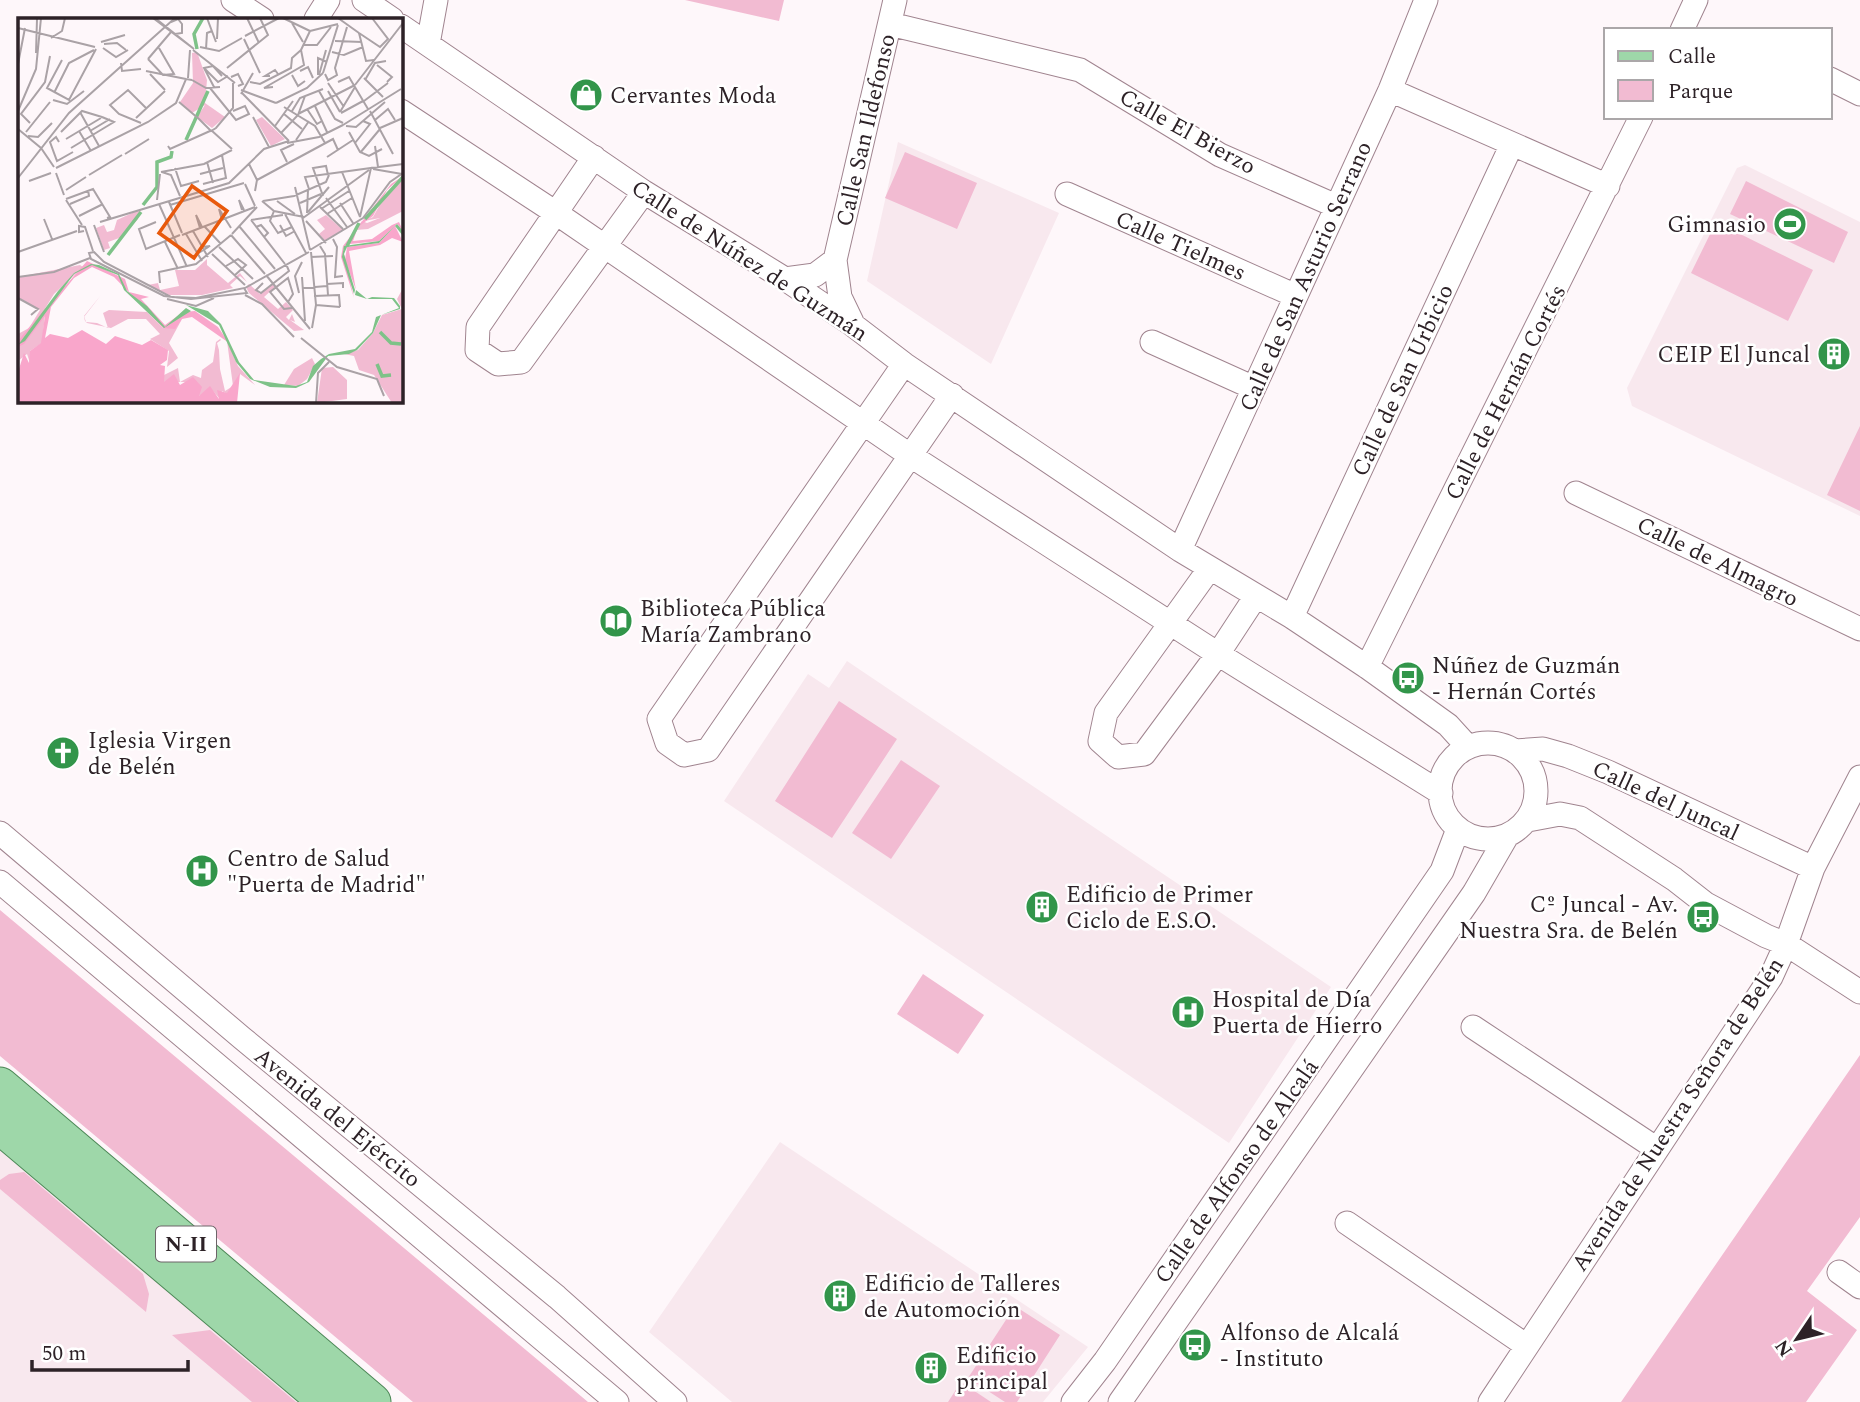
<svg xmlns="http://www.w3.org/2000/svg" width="1860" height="1402" font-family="Spectral,serif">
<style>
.built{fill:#f8e8ee}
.green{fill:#f2bbd2}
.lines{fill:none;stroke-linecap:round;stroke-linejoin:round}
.minor-casing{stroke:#a0848f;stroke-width:25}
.primary-casing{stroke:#4c8756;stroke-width:39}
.minor{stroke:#fff;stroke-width:23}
.primary{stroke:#9ed7a9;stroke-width:37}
.labels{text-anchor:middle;stroke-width:5;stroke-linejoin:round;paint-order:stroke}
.shield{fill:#fff;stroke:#6c6468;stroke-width:2}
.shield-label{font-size:21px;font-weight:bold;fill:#2d2227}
.poi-label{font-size:23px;fill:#2d2227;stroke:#fff;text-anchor:start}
.street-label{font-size:23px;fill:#2d2227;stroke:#fff}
.inset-river{fill:none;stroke:#7ec288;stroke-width:3.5}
.inset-road{fill:none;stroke:#aaa2a6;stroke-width:2}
.view{fill:#e8590c;fill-opacity:0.15;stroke:#e8590c;stroke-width:3.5}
.inset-edge{fill:none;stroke:#2d2227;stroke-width:3.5}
</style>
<rect width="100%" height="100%" fill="#fef7fa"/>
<path class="built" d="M898,142L1059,213L991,364L867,281Z
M1745,165L1860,222V516L1632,406L1627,388L1737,168Z
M847,661L1331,987L1229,1143L724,801L808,674L829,688Z
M0,1125L328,1402H0Z
M780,1142L1088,1347L1043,1402H732L649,1332Z"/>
<path class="green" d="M685,0H784L779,21Z
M905,152L977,183L957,229L885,198Z
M1746,181L1848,232L1834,263L1730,214Z
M1716,222L1813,270L1788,321L1691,273Z
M1860,426V511L1827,495Z
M839,701L897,739L832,838L775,801Z
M901,760L940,786L891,859L852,833Z
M0,910L588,1402H413L0,1056Z
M923,974L984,1015L958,1054L897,1014Z
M1860,1055V1217L1807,1291L1857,1330L1806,1402H1621Z
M24,1172L143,1274L149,1294L146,1312L0,1189V1180L9,1174Z
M1015,1306L1060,1335L1017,1402H1005L968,1378Z
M210,1330L296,1402H252L172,1335Z
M961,1382L991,1402H948Z"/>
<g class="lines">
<defs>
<path id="minor" d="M233,0L262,19
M364,0L392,19
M316,19L328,0
M890,24L1080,70L1220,155L1336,206
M401,26L644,192L785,279L853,325L904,364L1180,550L1292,617L1367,667L1448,725L1468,747
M1682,30L1696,0
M428,44L436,0
M1830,79L1860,94
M1390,90L1608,186
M401,111L556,213L911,456L1218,654L1441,793
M594,157L478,327L477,350L498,364L521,362L644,192
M1067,194L1296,296
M785,279L815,275L835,260
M852,322L840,297L835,260L895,0
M1152,342L1254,388
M904,364L659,719L667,743L684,755L708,750L952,395
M1576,493L1860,629
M1180,550L1390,90L1426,0
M1210,568L1106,713L1100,741L1118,757L1144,754L1218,654L1256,596
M1292,617L1512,144
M1367,667L1641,117
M1440 791a48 48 0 1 1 96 0a48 48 0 1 1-96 0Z
M1515,751L1543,749L1568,756L1608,772L1813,868
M1528,820L1560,814L1580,818L1674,879L1706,904L1766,936L1786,944L1860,992
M0,833L242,1038L557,1297L675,1402
M0,882L617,1402
M1473,1027L1657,1149
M1347,1223L1527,1346
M1839,1272L1860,1287
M1073,1402L1105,1361L1442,871L1458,829
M1120,1402L1474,893L1507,836
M1490,1402L1771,977L1786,944L1813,868L1860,777"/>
<path id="primary" d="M0,1086L372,1402
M0,1125L328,1402"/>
</defs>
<use href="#minor" class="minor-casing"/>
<use href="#primary" class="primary-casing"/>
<use href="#minor" class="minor"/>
<use href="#primary" class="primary"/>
</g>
<defs>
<symbol id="shop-disc" viewBox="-11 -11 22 22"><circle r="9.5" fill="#32954a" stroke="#fff"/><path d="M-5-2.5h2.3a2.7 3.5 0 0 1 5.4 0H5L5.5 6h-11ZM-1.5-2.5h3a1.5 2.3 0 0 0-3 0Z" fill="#fff"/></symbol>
<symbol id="stadium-disc" viewBox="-11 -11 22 22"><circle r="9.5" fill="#32954a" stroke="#fff"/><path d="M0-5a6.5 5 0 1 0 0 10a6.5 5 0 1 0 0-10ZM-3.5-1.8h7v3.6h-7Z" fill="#fff"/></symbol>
<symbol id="building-disc" viewBox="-11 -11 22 22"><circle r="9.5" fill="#32954a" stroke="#fff"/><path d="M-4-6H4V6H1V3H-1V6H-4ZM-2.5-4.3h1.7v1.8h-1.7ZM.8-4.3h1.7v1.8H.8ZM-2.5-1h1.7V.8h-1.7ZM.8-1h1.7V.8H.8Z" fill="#fff"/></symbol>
<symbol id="library-disc" viewBox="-11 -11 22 22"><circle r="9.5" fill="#32954a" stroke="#fff"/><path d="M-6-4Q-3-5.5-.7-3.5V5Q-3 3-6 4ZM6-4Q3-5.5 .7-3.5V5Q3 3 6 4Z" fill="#fff"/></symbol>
<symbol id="bus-disc" viewBox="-11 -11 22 22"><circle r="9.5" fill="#32954a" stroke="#fff"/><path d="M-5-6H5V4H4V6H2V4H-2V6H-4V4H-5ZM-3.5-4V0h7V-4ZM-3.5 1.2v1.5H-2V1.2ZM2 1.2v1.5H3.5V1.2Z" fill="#fff"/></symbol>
<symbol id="church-disc" viewBox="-11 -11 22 22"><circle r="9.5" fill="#32954a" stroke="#fff"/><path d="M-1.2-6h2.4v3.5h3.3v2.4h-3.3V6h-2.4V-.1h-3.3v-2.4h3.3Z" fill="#fff"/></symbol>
<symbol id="hospital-disc" viewBox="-11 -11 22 22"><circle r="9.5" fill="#32954a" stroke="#fff"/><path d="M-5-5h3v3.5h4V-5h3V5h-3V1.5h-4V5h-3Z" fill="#fff"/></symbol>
</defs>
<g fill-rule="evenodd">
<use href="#shop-disc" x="567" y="76" width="38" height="38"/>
<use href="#stadium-disc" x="1771" y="205" width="38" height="38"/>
<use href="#building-disc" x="1815" y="335" width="38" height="38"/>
<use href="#library-disc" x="597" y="602" width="38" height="38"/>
<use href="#bus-disc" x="1389" y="659" width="38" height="38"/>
<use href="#church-disc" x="44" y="734" width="38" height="38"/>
<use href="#hospital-disc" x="183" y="852" width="38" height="38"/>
<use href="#building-disc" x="1023" y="888" width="38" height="38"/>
<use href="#bus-disc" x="1684" y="898" width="38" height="38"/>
<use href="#hospital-disc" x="1169" y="993" width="38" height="38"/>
<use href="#building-disc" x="821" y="1277" width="38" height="38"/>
<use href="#bus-disc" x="1176" y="1326" width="38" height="38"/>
<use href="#building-disc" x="912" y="1349" width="38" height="38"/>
</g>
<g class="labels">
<rect class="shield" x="156" y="1226.5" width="60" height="35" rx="5"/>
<g class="shield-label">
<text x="186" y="1251">N-II</text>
</g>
<g class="poi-label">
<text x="610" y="103">Cervantes Moda</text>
<text x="1766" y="232" text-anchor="end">Gimnasio</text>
<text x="1810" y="362" text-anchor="end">CEIP El Juncal</text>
<text x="640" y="616">Biblioteca Pública<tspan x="640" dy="26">María Zambrano</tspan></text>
<text x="1432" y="673">Núñez de Guzmán<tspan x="1432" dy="26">- Hernán Cortés</tspan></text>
<text x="88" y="748">Iglesia Virgen<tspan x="88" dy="26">de Belén</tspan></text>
<text x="227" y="866">Centro de Salud<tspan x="227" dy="26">"Puerta de Madrid"</tspan></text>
<text x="1066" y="902">Edificio de Primer<tspan x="1066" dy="26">Ciclo de E.S.O.</tspan></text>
<text x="1678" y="912" text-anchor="end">Cº Juncal - Av.<tspan x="1678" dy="26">Nuestra Sra. de Belén</tspan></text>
<text x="1212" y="1007">Hospital de Día<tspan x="1212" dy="26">Puerta de Hierro</tspan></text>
<text x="864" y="1291">Edificio de Talleres<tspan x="864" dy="26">de Automoción</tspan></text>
<text x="1220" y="1340">Alfonso de Alcalá<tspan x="1220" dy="26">- Instituto</tspan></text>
<text x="956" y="1363">Edificio<tspan x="956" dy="26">principal</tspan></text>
</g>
<g class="street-label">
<text transform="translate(865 130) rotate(-77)" y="8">Calle San Ildefonso</text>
<text transform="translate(1188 131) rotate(29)" y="8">Calle El Bierzo</text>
<text transform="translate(1181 245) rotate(24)" y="8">Calle Tielmes</text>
<text transform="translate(750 260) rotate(33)" y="8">Calle de Núñez de Guzmán</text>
<text transform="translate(1305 276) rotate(-66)" y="8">Calle de San Asturio Serrano</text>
<text transform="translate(1402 380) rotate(-65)" y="8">Calle de San Urbicio</text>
<text transform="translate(1505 392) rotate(-63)" y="8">Calle de Hernán Cortés</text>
<text transform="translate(1718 561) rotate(26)" y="8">Calle de Almagro</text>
<text transform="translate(1666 800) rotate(25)" y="8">Calle del Juncal</text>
<text transform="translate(1677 1114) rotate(-57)" y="8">Avenida de Nuestra Señora de Belén</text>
<text transform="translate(338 1117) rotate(39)" y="8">Avenida del Ejército</text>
<text transform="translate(1236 1171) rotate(-55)" y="8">Calle de Alfonso de Alcalá</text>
</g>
</g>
<g transform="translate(18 18)">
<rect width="385" height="385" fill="#fef7fa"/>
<path d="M179,34L189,62L187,85L207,99L194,110L179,99L187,87L174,95L162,84L175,65L174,35ZM244,99L267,121L253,128L238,102ZM385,161V193L350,211L338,212L344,203L349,205L362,200L346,203L355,199L369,174ZM123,191L120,201L104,219L90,224L92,230L86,232L78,210L86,207L89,214L96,212L99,202ZM308,197L325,212L307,223L301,216L307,211L299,202ZM189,241V247L210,265L222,255L229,264L222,258L212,267L215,270L184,277H151L130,267L140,265L142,272L161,268L157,252H177ZM62,247L65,249L36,276L23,297L0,322V316L11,310L22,292L0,279V259ZM231,266L242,276L254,266L257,269L246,279L260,291L268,284L275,292L268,299L271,302L274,296L277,304L272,302L286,312L276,313L231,275L228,269ZM385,270V385H374L356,357L341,352L336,338L326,336L340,332L355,315L364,297L384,291L379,281ZM83,277L66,298L68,304L79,305L90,310L85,295L91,292L129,294L145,310L164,301L172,300L164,301L151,325L160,340L149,349L151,333L132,321L142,316L128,301H110L93,310L69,305L67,303L66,299ZM27,297L24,325L12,333V345L9,336L0,343V329ZM202,321L203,322L199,325L201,332L202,351L207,373L215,368L209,323L220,348L237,367L222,356L216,370L209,376L204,373L202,381L194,372L181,378L179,364H146V357L160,350L162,364L175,357L183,360L184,352L195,344L198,324ZM294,340L297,346L289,361L280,368L266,367L276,351ZM315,349L329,362V381L299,385L304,350Z" fill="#f2bbd2"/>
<path d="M385,158L369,172L355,198L340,209L335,223L354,221L374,207L381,204L385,213L379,206L361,223L332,226L325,232L336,280L323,239L325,228L373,166ZM377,208L385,224L374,220L362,227L331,233L338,272L327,242L329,229L361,225ZM69,243L107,261L111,274L131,279L123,281L147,307L165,294L177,293L200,309L211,325L174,299L164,301L157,311L145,310L96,259L74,249L56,260L33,289L27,320L32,316L50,320L64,312L88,326L97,318L124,327L133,322L150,332L149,342L142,347L147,348L146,364L156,356L162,367L175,359L184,369L181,378L192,368L201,381L199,372L209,375L222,355L219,385H0V354L6,335L11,345L12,333L23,325L27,298L6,326L0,329V322Z" fill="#f9a6cb"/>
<path d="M379,206L385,213V218L377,208L361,225L329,229L326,236L337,272L336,276L324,239L326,228L361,223ZM73,246L81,247L101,256L109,273L129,288L147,309L168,290L173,293L146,310L106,272L100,257L74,247L56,256L7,323L0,327L40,273L56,255ZM338,272L349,281L354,279L376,280L382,288V291L363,297L355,315L339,332L331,336L310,338L291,364L278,370L252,369L232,361L218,344L201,307L168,287L190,293L203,306L221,344L236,362L278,368L289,364L295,348L303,341L311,336L337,331L354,314L358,299L381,290L374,281H349L337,277Z" fill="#7ec288"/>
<path class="inset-river" d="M179,31L176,16L185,0M168,122L190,73M125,187L139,169V144L153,139L154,133M347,201L385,159M329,228L341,205M90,237L123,194M362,314L373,325L383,326M359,346L364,358L373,357"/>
<path class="inset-road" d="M135,0L176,31L137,0M189,0L198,24M229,0L241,25M265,0L292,13M320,0L341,15M153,4L160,1L164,6V15L157,16M274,5L285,24M0,10L77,29M292,13L320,6M341,15L362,29L370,21L354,0M341,15L348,43L356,42M227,18L261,0M33,20L44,13L47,0M199,21L200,0M226,21L242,55M317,23L344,24M83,24L107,17M86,26L99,25L108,32M285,27H299L313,9M182,29L201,33L224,20M85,30L98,39L110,32M188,31L189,15L194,13M175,32L217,65M314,34L326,37L345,29M18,35L19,1M130,41L145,57L156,56L141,30M130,41L153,14M44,42L29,70L51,82L78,31M103,45L104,53L123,51M0,46L7,10M359,47L374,59L369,64M209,50L250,17L242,0M187,51L200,64L210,58M128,53L168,61M282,53L290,49L295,60M305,55L320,7M132,56L147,72M307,56L310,62L319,57L317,50L329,9M274,57L280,68L287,63M300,57V40L309,44M301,57L308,32M252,58H247L257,52L260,56M213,59L220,56L225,66L220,68M170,60L172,32M346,60L365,79M174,62L188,70L202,69M347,62L357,45L368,43M232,64L242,66L273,50L274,40L283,32M320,64L331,59L350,91M310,65L326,89M337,67L385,5M196,69L186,50L195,48L204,58M255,69L246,70L286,47L283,32L292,13M192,70L218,102L231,96L227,88L215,93M223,72L258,85M301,73L317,101L325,105M310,73L322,94M36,75L51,45L76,32M224,75L271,123M223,76L235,55M35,82L49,86L66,73M346,83L370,65M161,84L181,101M258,85L289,70L305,55M297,88L309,114M266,89L297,108L307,125M289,91L299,106L304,103M0,93L18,51L23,0M274,93L282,80L305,71M352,93L375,136M62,94L81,128M322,94L337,69M323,95L345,83M266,96L284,111M280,96L337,67M235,99L251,129M118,100L147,73M181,101L193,113L198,110L215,90V65M357,102L370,91L377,102M12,105L3,96L27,64L32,38M123,105L101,96L92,87L110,72L128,90M325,107L383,71M257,108L275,83M328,108L338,109L367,84M362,110L385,100M0,111L23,130L36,149M193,112L214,131M61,113L73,133M72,113L92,101M8,114L32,84M43,114L64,93L84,99M331,114L342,134L351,138L364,131M263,115L280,97L287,78M10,118L20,119L34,105M48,121L83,100M278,122L291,103M41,124L38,119L32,124L39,143L55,134M269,125L301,119L325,107M337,125L352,106L345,103M150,128L152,131L192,113M357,128L360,149M53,130L96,104L84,99M342,135L362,111M107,136L131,121M309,139L335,122M189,144L195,165M269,144L263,132L276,126M231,146L239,162L237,173M38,150L130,104L158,85L168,61L174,62M157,150L163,168L181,163M353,150L385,146M355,151L384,156M143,154L186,146L214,132M144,154L153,157L162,178M324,154L342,199M38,155L46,177M182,156L205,150M71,157L104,137M0,160L51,95L157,0M239,162L315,121L320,132M11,163L33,155M185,166L208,160L204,137M227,166L237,188M277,169L292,232M291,171L287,159L353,150L342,199M48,172L68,159M305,178L295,150L308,148L310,157M308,180L329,209M48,181L75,171L92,199L89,200M48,182L64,207M139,182L142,156M244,183L256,193L286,199M245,183L276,178L308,164L311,157M259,183L277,196M151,184L164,215M282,185L303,176M322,185L335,205M52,186L71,178L70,172M141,186L169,249M152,187L226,165M302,189L325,211M303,191L331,173M224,192L221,182L226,192M256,193L252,203L260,215L274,209M290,194L311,169M289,195L290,172M267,196L288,235M309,196L334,180M61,198L85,186M285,200L351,152M26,201L34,221M204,202L201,191L213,210M233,202L267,246M233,202L265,197M288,203L308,225M82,204L211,165L246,131L271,123M138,204L121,211L128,231L162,217M76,207L86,234M262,207L268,218L277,213M221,208L257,251M187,209L203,226M238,209L243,207L250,215L246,219M182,210L178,197L184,209M66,213L61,214V208L67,209L75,233M175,213L190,239M168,216L184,243M214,216L239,189M164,217L237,189M213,217L247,256M315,221L319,229L317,259L325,258M147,224L160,251M302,228L307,236L310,277M201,229L235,261M292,232L345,200L372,164L385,155M0,234L59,213M76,234L86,244L153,279L178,280L226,270L229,275L173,281L146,278L73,241L71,235ZM293,234L298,287L294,310M179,236L192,228L184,229M194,236L227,267M293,239L315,238M208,248L220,241L228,247L217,257M248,257L292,311M0,259L36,254L72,240M284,259L287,303M142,265L141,254L178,246L213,217M245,265L238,272L243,275L271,253L268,246M309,266L325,265V270M227,270L291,234M285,270L309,268M281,275L277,258L284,244M227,277L244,286L276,319M296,278L321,277L322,289M0,280L20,291L13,297M149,281L178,288L196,280M270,284L275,276L270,260L252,274L266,291L274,290M298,287L322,289M283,320L319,349L359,361L366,378M298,385L300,355L311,344"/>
<path class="view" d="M174,168L209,193L176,240L141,215Z"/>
<rect width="385" height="385" class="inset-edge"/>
</g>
<rect x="1604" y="28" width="228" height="91" fill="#ffffff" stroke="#aba7a9" stroke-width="2"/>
<rect x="1618" y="51" width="35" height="10" fill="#9ed7a9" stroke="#aba7a9" stroke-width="2"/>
<text x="1668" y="63" font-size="21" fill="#2d2227">Calle</text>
<rect x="1618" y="80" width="35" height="21" fill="#f2bbd2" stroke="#aba7a9" stroke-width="2"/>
<text x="1668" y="98" font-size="21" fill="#2d2227">Parque</text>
<g transform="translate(1797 1339) rotate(235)" stroke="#ffffff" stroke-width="5" paint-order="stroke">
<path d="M0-5L12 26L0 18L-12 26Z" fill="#2d2227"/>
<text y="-10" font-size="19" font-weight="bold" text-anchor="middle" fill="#2d2227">N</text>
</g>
<path d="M32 1360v10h156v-10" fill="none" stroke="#2d2227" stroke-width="3.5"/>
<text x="42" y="1360" font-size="21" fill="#2d2227" stroke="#ffffff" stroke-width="5" paint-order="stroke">50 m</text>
</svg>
